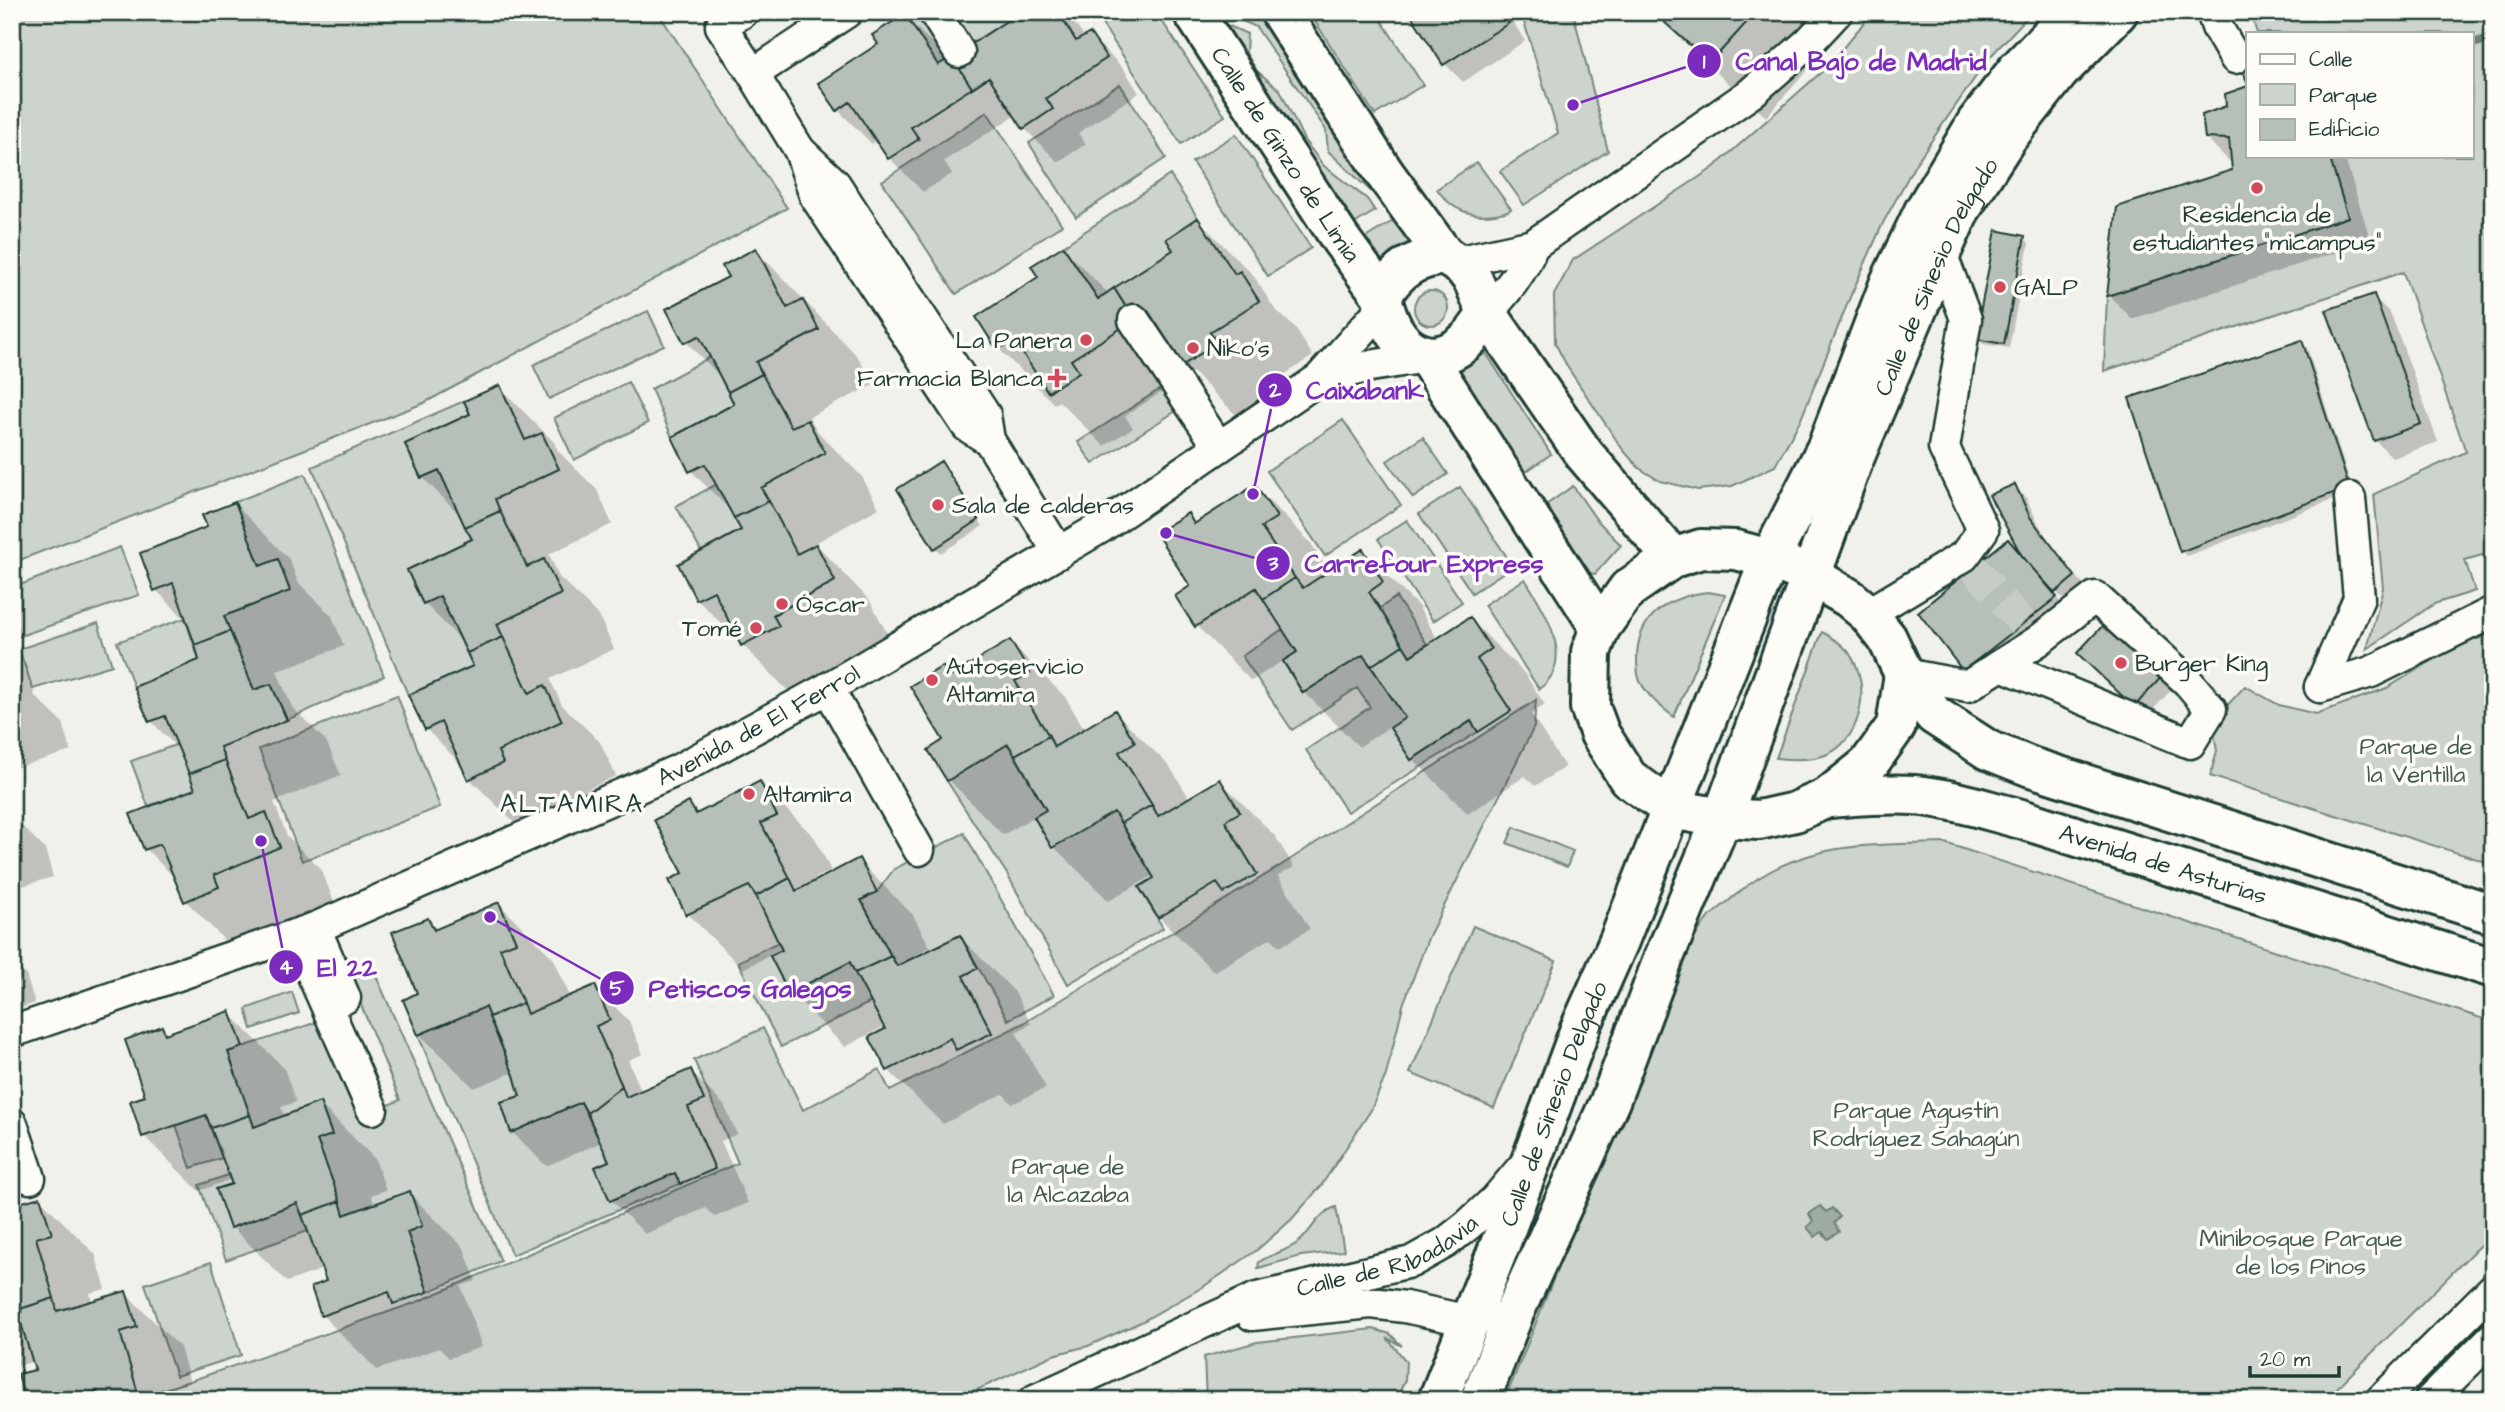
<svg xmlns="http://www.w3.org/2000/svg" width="2505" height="1412" font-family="'Architects Daughter',sans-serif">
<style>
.green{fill:#cdd3cd;stroke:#768880;stroke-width:2}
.water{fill:#9faca4;stroke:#6c8077;stroke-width:2}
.shadow{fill:#0003}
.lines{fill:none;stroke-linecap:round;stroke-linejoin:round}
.stream{stroke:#6c8077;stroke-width:9}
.building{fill:#b6bfb8;stroke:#1f3d34;stroke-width:2}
.minor-tunnel{stroke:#c6cdc6;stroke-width:30;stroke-dasharray:30 15;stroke-linecap:butt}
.minor-casing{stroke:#1f3d34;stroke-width:35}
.major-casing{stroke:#1f3d34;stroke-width:44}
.minor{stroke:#fdfcf7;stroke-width:30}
.major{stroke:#fdfcf7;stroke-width:38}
.poi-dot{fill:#d1495b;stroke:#fdfcf7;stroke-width:2.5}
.labels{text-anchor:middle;stroke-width:7;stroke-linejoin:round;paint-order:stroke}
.street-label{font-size:24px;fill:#1f3d34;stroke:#fdfcf7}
.poi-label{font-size:24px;fill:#1f3d34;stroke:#fdfcf7;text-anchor:start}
.park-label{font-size:24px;fill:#425b53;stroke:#fdfcf7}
.neighbourhood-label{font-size:26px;letter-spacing:2px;fill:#1f3d34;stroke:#fdfcf7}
.leader{fill:none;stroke:#7b2cbf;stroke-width:2.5}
.callout-dot{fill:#7b2cbf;stroke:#fdfcf7;stroke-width:2.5}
.mark-label{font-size:21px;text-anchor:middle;font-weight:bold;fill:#fff}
.callout-label{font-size:26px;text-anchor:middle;font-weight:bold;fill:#7b2cbf;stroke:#fdfcf7;stroke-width:7;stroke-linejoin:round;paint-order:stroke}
</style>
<rect width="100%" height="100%" fill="#f0f1eb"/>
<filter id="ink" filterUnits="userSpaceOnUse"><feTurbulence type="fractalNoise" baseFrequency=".0143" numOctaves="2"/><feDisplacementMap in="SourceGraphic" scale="14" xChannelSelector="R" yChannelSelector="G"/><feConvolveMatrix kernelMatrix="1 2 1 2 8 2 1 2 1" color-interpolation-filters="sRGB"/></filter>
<g filter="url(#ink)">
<path class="green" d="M12,12H667L661,17L787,208L424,403L12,563Z
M907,12H923L952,57L938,65L905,14Z
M946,12H1012L1014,16L967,46Z
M1120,12H1156L1225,116L1181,144L1102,24Z
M1223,12H1259L1380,194L1376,196L1328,151L1326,130L1256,27Z
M1309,12H1376L1423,85L1375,115Z
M1521,12H1573L1608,151L1524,205L1500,171L1558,133Z
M1873,12H2032L1988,59L1916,163L1883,223L1851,295L1801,419L1775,466L1732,486L1698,490L1660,481L1639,468L1623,450L1568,368L1555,343L1554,295L1573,260L1713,168L1827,67Z
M2250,12H2493V552L2465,560L2475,591L2434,604L2367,649L2383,588L2374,494L2466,452L2403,272L2104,371L2107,296L2348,217L2329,156H2472V33H2257Z
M1220,22L1247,34L1246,53L1257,71L1280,90L1304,140L1324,166L1367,199L1375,211L1351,226Z
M1120,84L1166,158L1076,217L1029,143Z
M987,112L1062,225L956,294L882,181Z
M1236,134L1311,248L1268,276L1192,162Z
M1477,162L1511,209L1508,211C1478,220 1454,214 1437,189Z
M1170,175L1198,218L1167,239L1173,250L1098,299L1063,246Z
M1396,219L1412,244L1379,267L1362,240Z
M1414 308a17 17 0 1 1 34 0a17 17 0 1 1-34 0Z
M648,311L664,345L549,399L533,365Z
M1486,353L1551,454L1524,473L1459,371Z
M710,357L734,404L672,437L651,389Z
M628,382L648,423L574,460L554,418Z
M1162,388L1176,411L1093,464L1078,442Z
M464,401L470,414L405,444L421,478L439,470L472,539L407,570L423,604L440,596L473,666L408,695L312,467Z
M1343,420L1401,505L1325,556L1267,471Z
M1423,437L1448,474L1413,498L1387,461Z
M305,474L384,676L287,720L271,684L254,690L224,616L290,591L278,560L260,566L235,502Z
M717,484L741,530L702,553L676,506Z
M1573,486L1596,519L1621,545L1595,574L1590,573L1546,505Z
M1460,487L1513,566L1472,593L1419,514Z
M1407,520L1462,602L1433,621L1378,539Z
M120,547L139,595L14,638L12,588Z
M1525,579C1543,608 1578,661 1539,689L1484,605Z
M1708,592L1725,595L1674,717C1661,707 1648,697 1640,681C1637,675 1637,667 1637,660C1636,616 1669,596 1708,592Z
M1396,597L1427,644L1410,656L1379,609Z
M185,618L199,660L134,687L117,642Z
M98,623L112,665L33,689L19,649Z
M1283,629L1297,652L1283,662L1303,693L1363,655L1405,718L1391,728L1411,760L1471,721L1478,732L1347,812L1306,750L1370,707L1357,688L1292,730L1242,656Z
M1822,632C1832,638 1845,645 1851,656C1870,684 1863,736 1830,753C1814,761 1793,760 1776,758Z
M2493,634V864L2210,776L2217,751L2212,722L2245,686L2279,705L2316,714L2387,688L2458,645Z
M397,695L440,807L302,861L259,749Z
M1536,700L1534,727L1429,936L1403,1005L1386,1075L1371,1110L1321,1186L1291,1220L1257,1250L1203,1287L1141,1322L1088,1346L1053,1355L955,1400H129L190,1381L417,1302L738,1163L694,1060L763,1028L803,1110L879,1069L890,1091L1022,1024L1280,866Z
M178,744L195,789L148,806L131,761Z
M1008,744L1046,810L1034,817L1052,847L1114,812L1154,878L1139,887L1163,928L1068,984L1007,874L947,781Z
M1514,827L1573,851L1567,867L1507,843Z
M964,833L1054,995L1008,1020L960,935L897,966L861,900L877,892L894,869Z
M1945,843L2493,1022V1232L2325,1400H1505L1679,965C1687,952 1695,936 1704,923C1711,914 1723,906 1732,898C1796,841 1865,845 1945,843Z
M1473,926L1556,961L1494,1108L1410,1073Z
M778,942L782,950L770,956L789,993L850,962L871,1002L781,1047L738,962Z
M370,962L501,1261L428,1292L407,1232L422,1226L410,1191L344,1215L317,1140L332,1135L320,1103L254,1127L228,1052L320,1021L361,1117L400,1100L348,973Z
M292,992L299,1013L252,1029L246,1009Z
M485,1007L514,1075L520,1096L501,1102L511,1133L581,1102L609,1161L595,1167L675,1173L680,1184L512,1255L418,1035Z
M206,1115L222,1158L191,1168L176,1125Z
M228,1175L232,1184L217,1189L230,1228L297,1203L308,1231L226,1260L199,1185Z
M1336,1207L1344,1251L1301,1256L1258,1268L1259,1262C1271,1254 1290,1250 1300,1241C1313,1229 1318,1213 1336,1207Z
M211,1262L241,1355L176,1376L145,1284Z
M1373,1329L1390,1334L1402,1346L1387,1338L1406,1361L1405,1380L1396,1400H1206L1204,1357L1257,1342Z"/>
<path class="water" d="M1820,1206L1826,1212L1832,1208L1840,1217L1834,1223L1839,1232L1828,1239L1822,1232L1815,1237L1807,1227L1813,1221L1809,1214Z"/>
<path class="shadow" d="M1014,12H1066L1085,38L1090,35L1124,69L1139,93L1078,133L1086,144L1058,162L1024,128L1016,115L944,161L952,174L923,192L889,158L878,140L872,144L838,110L880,45L905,16L939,50L946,62L1016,16Z
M1411,12H1507L1525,41L1463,82L1445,64Z
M1654,12H1797L1830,45L1766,117L1700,58Z
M2204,116L2248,156H2344L2371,241L2132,319L2109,295L2234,171L2233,162H2230L2206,138Z
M1198,220L1253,275L1274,308L1295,328L1313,356L1264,388L1271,398L1239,418L1193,372L1125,416L1133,428L1104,446L1059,401L1054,404L999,349L978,318L1040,278L1063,248L1109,294L1176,251Z
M2024,237L2029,243L2009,348L1983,344L1977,338Z
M756,250L858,357L873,385L809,417L818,432L862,477L879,508L815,543L870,601L889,637L826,670L832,682L797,700L697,599L744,531L736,516L691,471L674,437L736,405L723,379L686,342L731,278Z
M2373,296L2391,314L2438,442L2393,458L2375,440Z
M2302,342L2307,348L2353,492L2187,556L2181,551Z
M499,387L554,442L558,451L597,490L612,524L549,554L559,577L599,616L614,649L550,679L562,705L600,742L616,776L551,806L557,818L525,833L470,779L465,768L426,729L475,666L464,643L424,603L474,540L464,519L422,477L473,415Z
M941,463L983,526L941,553L935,548Z
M2014,486L2026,498L2042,531L2086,588L2068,603L2053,589L2051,591L2061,603L1970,675L1964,669L2024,559Z
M1255,487L1310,542L1330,573L1363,552L1418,606L1438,640L1470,619L1525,674L1545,705L1531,714L1565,767L1535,786L1525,776L1468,814L1413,759L1391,726L1359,747L1304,692L1284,660L1251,681L1197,626L1187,515L1197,524Z
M235,504L289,559L298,582L332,616L344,646L277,671L292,707L326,741L341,775L274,802L287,836L321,869L334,902L268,930L240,956L186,901L177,880L146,849L197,790L182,753L151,721L201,661L188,622L156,590L209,528Z
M1010,642L1065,697L1085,730L1115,712L1170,767L1190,799L1220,781L1275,836L1294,867L1278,876L1310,929L1280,947L1271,938L1214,972L1159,917L1154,875L1109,901L1054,847L1035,816L1003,835L949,780L930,750L946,741L942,668L952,678Z
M12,650L25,663L35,696L63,723L71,751L12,769Z
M2079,653L2164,674L2175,686L2146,717Z
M760,783L815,838L831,871L815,878L816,882L858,860L913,915L930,947L915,955L917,958L960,937L1015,992L1031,1024L1016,1032L1046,1088L1012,1104L1003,1094L943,1124L888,1070L885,1026L845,1047L791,992L771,955L743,969L688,914L671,881L685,874L689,804L700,815Z
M12,808L17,821L45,849L53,877L12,889Z
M499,904L554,959L570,997L595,987L629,1021L643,1054L628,1060L642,1092L690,1071L724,1105L737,1134L721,1141L748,1203L715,1217L706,1208L645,1234L611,1200V1162L602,1142L546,1166L512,1132L522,1097L514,1072L474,1088L419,1034L420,994L428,920L438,930Z
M12,961L26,975L35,1003L12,1011Z
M229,1013L284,1068L296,1102L281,1107L285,1117L320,1104L375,1159L386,1190L371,1195L375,1205L409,1193L464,1248L476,1281L461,1286L482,1347L449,1358L439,1348L377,1370L322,1315L328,1282L323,1269L287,1282L232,1227L234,1185L232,1179L199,1191L144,1136L147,1097L162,1028L168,1034Z
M12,1167L21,1196L12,1198Z
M40,1199L95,1254L106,1289L90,1293L92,1302L125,1293L180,1347L190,1382L174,1387L177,1400H27L38,1371L35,1361L12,1368V1207Z"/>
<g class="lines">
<path class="stream" d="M2472,44L2493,37"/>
</g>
<path class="building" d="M1012,12H1058L1076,41L1090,33L1107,58L1046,98L1053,109L1023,129L989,77L972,88L952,57L1014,16Z
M1409,12H1502L1509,23L1443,65Z
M1653,12H1756L1710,63Z
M905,14L938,65L952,57L972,88L911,127L919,139L888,159L850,102L837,111L818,83L878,44L872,35Z
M2248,50V156H2329L2348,217L2107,296L2117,207L2232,170L2229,139L2205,138L2202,115L2226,106L2225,94L2248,86L2238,54Z
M1198,218L1235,274L1240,271L1259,301L1210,332L1217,343L1183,365L1148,311L1134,320L1114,288L1173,250L1166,239Z
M1996,230L2025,236L2004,344L1975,339Z
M1063,246L1098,299L1114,288L1134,320L1071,360L1079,372L1048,392L1014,340L997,350L976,317L1038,277L1031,266Z
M756,248L787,308L803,300L819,330L756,362L762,374L728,392L699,336L684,343L666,309L728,277L722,266Z
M2374,294L2421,424L2374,441L2326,310Z
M2302,340L2349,487L2180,552L2129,398Z
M762,374L791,427L808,420L825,453L761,488L769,501L734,518L705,464L689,472L672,437L734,404L728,392Z
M500,385L525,440L542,433L559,469L495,499L500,511L465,527L439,470L421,478L405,444L470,414L464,401Z
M941,461L979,520L934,549L897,489Z
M2015,484L2030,517L2075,576L2055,593L2023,558L1989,495Z
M1255,485L1277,517L1261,527L1295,578L1263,599L1256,588L1195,627L1175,596L1190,586L1156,533L1188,513L1194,524Z
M769,501L797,554L816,544L835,581L773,615L779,626L741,646L714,591L696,600L678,564L741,530L734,518Z
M235,502L260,566L278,559L290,591L224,616L230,631L195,645L173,583L154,591L140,553L207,527L202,515Z
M500,511L527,567L544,559L561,594L497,624L503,637L467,653L440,596L423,604L407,570L472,539L465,527Z
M2008,539L2057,597L1963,671L1918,612Z
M1363,549L1383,582L1369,592L1403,645L1371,666L1363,655L1303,693L1283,661L1297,652L1263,599L1295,578L1303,588Z
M1470,617L1491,649L1477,659L1511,711L1478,732L1471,721L1411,760L1390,728L1405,718L1371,666L1403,645L1410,656Z
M2108,620L2165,673L2134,707L2077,653Z
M230,631L254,690L271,684L287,720L220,747L225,760L189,774L165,716L149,722L134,687L199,660L195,645Z
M503,637L529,693L545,685L562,721L498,751L503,763L468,780L441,722L425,730L408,695L473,666L467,653Z
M1010,640L1030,673L1015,681L1049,736L1015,755L1008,744L947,781L928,750L943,740L910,686L943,666L949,677Z
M1115,710L1135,742L1119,752L1152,805L1121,823L1114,812L1052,848L1034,817L1046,810L1015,755L1049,736L1054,747Z
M225,760L249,819L266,812L280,847L214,875L219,887L184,902L160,844L144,850L130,814L195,789L189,774Z
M1220,779L1240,812L1225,821L1257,874L1224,893L1217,883L1158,918L1139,887L1154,878L1121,823L1152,805L1158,816Z
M760,781L777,816L761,823L790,878L756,896L749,886L686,915L669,880L683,873L654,820L689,802L696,814Z
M859,858L877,892L861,900L891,956L855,973L850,962L789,993L770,956L782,950L756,896L790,878L796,891Z
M499,902L516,942L500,948L523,1003L489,1017L485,1007L418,1035L403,1000L417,993L392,932L428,918L434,930Z
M960,935L978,968L963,976L992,1033L956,1050L950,1038L887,1071L869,1037L885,1029L855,973L891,956L897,966Z
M595,985L610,1020L596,1026L622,1086L587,1113L581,1102L511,1133L501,1102L520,1096L514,1075L489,1017L523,1003L527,1014Z
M230,1011L243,1047L228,1052L250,1115L211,1128L206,1115L142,1137L130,1101L145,1096L125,1040L162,1026L165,1034Z
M691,1069L704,1100L688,1107L715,1169L680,1184L675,1173L610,1201L595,1167L609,1161L587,1113L622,1086L626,1097Z
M320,1102L332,1135L317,1140L340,1201L302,1215L297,1203L230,1228L216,1189L232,1184L211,1128L250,1115L254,1127Z
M410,1191L422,1226L407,1232L428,1292L393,1304L389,1292L321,1316L311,1287L326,1281L302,1215L340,1201L344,1215Z
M40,1197L52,1234L36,1238L54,1298L17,1310L12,1297V1205Z
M126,1291L137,1327L120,1332L138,1393L113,1400H100L97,1391L66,1400H25L18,1374L35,1370L17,1310L54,1298L57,1311Z"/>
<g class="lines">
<path class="minor-tunnel" d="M1973,567L2023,624"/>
<defs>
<g id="minor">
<path d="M743,12L721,26L753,74L847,12"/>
<path d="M934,12L959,52"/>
<path d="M2212,12L2217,27L2235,58"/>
<path d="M753,74L800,151L815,196L967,426L989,440"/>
<path d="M800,151L835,184L985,415L989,440L1059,553"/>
<path d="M1456,262L1533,245L1751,93L1809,42L1837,12"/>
<path d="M1487,313C1506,292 1523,272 1533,245"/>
<path d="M1134,320L1219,447"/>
<path d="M1319,379L1370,366L1427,357"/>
<path d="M1868,614L1964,556L1983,530L1944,448L1966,319L1941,253"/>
<path d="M1904,674L1968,686L2038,641L2095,597L2188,682L2211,709L2190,743L2001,665"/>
<path d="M2320,687L2359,598L2350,498"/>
<path d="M2320,687L2371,672L2493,612"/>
<path d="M828,688L919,850"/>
<path d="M315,928L345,998"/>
<path d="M295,935L372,1109"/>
<path id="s1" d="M12,1032L315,928L678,770L828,688L1100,528L1319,379L1384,306"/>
<path d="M12,1124L30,1178"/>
<path d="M1252,1315L1371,1303L1405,1307L1469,1321L1490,1317"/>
<path id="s2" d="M1035,1400L1257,1298L1411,1262L1445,1243L1468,1225L1496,1199L1522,1168"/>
<path d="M2381,1400L2493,1289"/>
<path d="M2430,1400L2493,1337"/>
</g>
<g id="major">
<path id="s3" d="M1193,12L1341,240L1382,296"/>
<path d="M1280,12L1385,174L1444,255"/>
<path d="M1487,313C1453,377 1395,367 1382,296C1397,269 1415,259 1444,255L1463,267L1473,280L1487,313L1584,454L1673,558"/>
<path d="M1427,357L1600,628"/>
<path d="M1904,674L1896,726L1868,765L1827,798L1795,812L1759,820L1722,818L1671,809L1628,778L1600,734L1590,707L1591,652L1600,628L1628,589L1673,558L1701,549L1736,550L1770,559L1810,575L1849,598L1868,614L1887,638L1904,674L1934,715L1988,750L2031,767L2493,914"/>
<path id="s4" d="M1827,798C1856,796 1885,793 1914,795C1950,798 1986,810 2021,819L2493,968"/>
<path id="s5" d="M1438,1400L1501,1242L1580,1029L1619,941L1770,559L1827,447L1890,282L1924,211L1977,122L2017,70L2073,12"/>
<path id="s6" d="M1480,1400L1514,1313L1610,1101L1662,962L1722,818L1853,461L1941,253L1961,209L2007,138L2059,72L2118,12"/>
</g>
</defs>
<use href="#minor" class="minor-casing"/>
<use href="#major" class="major-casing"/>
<use href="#minor" class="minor"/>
<use href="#major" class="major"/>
</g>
</g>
<g class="poi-dot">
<circle cx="2257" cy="188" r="7"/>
<circle cx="2000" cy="287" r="7"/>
<circle cx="1086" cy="340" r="7"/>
<circle cx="1193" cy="348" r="7"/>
<path d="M1053.5 367.5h7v7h7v7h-7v7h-7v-7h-7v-7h7z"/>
<circle cx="938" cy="505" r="7"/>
<circle cx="782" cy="604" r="7"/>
<circle cx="756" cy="628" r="7"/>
<circle cx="2121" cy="663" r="7"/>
<circle cx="932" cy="680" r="7"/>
<circle cx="749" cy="794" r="7"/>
</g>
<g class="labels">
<g class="street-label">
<text dy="8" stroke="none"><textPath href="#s3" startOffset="170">Calle de Ginzo de Limia</textPath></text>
<text dy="8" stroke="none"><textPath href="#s6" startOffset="1213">Calle de Sinesio Delgado</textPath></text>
<text dy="8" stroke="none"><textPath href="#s1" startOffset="808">Avenida de El Ferrol</textPath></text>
<text dy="8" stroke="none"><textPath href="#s4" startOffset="346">Avenida de Asturias</textPath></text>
<text dy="8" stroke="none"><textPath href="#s5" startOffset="318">Calle de Sinesio Delgado</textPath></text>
<text dy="8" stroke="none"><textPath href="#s2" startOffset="382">Calle de Ribadavia</textPath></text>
</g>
<g class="poi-label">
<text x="2257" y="222" text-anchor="middle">Residencia de<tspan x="2257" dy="28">estudiantes "micampus"</tspan></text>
<text x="2014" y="295">GALP</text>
<text x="1072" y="348" text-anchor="end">La Panera</text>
<text x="1207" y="356">Niko's</text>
<text x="1043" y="386" text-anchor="end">Farmacia Blanca</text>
<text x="952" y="513">Sala de calderas</text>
<text x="796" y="612">Óscar</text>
<text x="742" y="636" text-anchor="end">Tomé</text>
<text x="2135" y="671">Burger King</text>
<text x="946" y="674">Autoservicio<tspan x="946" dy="28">Altamira</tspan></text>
<text x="763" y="802">Altamira</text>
</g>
<g class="park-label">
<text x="2416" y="754">Parque de<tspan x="2416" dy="28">la Ventilla</tspan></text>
<text x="1916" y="1118">Parque Agustín<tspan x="1916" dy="28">Rodríguez Sahagún</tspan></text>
<text x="1068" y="1174">Parque de<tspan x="1068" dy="28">la Alcazaba</tspan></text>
<text x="2301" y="1246">Minibosque Parque<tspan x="2301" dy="28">de los Pinos</tspan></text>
</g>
<g class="neighbourhood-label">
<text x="572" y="812">ALTAMIRA</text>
</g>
</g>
<path class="leader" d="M1573 105L1704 61M1253 494L1275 390M1166 533L1273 563M261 841L286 967M490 917L617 988"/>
<g class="callout-dot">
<circle cx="1573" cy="105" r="7"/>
<circle cx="1253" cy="494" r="7"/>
<circle cx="1166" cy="533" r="7"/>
<circle cx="261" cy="841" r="7"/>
<circle cx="490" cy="917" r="7"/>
<circle cx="1704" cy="61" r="18"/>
<circle cx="1275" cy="390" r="18"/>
<circle cx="1273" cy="563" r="18"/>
<circle cx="286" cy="967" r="18"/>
<circle cx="617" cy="988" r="18"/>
</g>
<g class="mark-label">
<text x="1704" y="68">1</text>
<text x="1275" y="397">2</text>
<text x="1273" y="570">3</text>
<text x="286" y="974">4</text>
<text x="617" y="995">5</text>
</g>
<g class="callout-label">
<text x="1861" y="70">Canal Bajo de Madrid</text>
<text x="1365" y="399">Caixabank</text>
<text x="1424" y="572">Carrefour Express</text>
<text x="347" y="976">El 22</text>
<text x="750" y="997">Petiscos Galegos</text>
</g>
<rect width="2505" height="1412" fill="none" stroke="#fdfcf7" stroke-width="42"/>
<rect x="21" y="21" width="2463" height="1370" fill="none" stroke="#1f3d34" stroke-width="2.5" filter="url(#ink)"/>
<rect x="2246" y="32" width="228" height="126" fill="#fdfcf7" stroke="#a4b0a9" stroke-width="2"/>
<rect x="2260" y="54" width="35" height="10" fill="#fdfcf7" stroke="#a4b0a9" stroke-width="2"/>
<text x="2309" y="66" font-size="21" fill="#1f3d34">Calle</text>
<rect x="2260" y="84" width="35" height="21" fill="#cdd3cd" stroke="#a4b0a9" stroke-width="2"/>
<text x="2309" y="102" font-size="21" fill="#1f3d34">Parque</text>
<rect x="2260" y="119" width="35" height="21" fill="#b6bfb8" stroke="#a4b0a9" stroke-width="2"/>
<text x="2309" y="136" font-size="21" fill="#1f3d34">Edificio</text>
<path d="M2250 1366v10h89v-10" fill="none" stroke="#1f3d34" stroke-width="3.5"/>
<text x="2260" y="1366" font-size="21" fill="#1f3d34" stroke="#fdfcf7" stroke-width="5" paint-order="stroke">20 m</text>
</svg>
